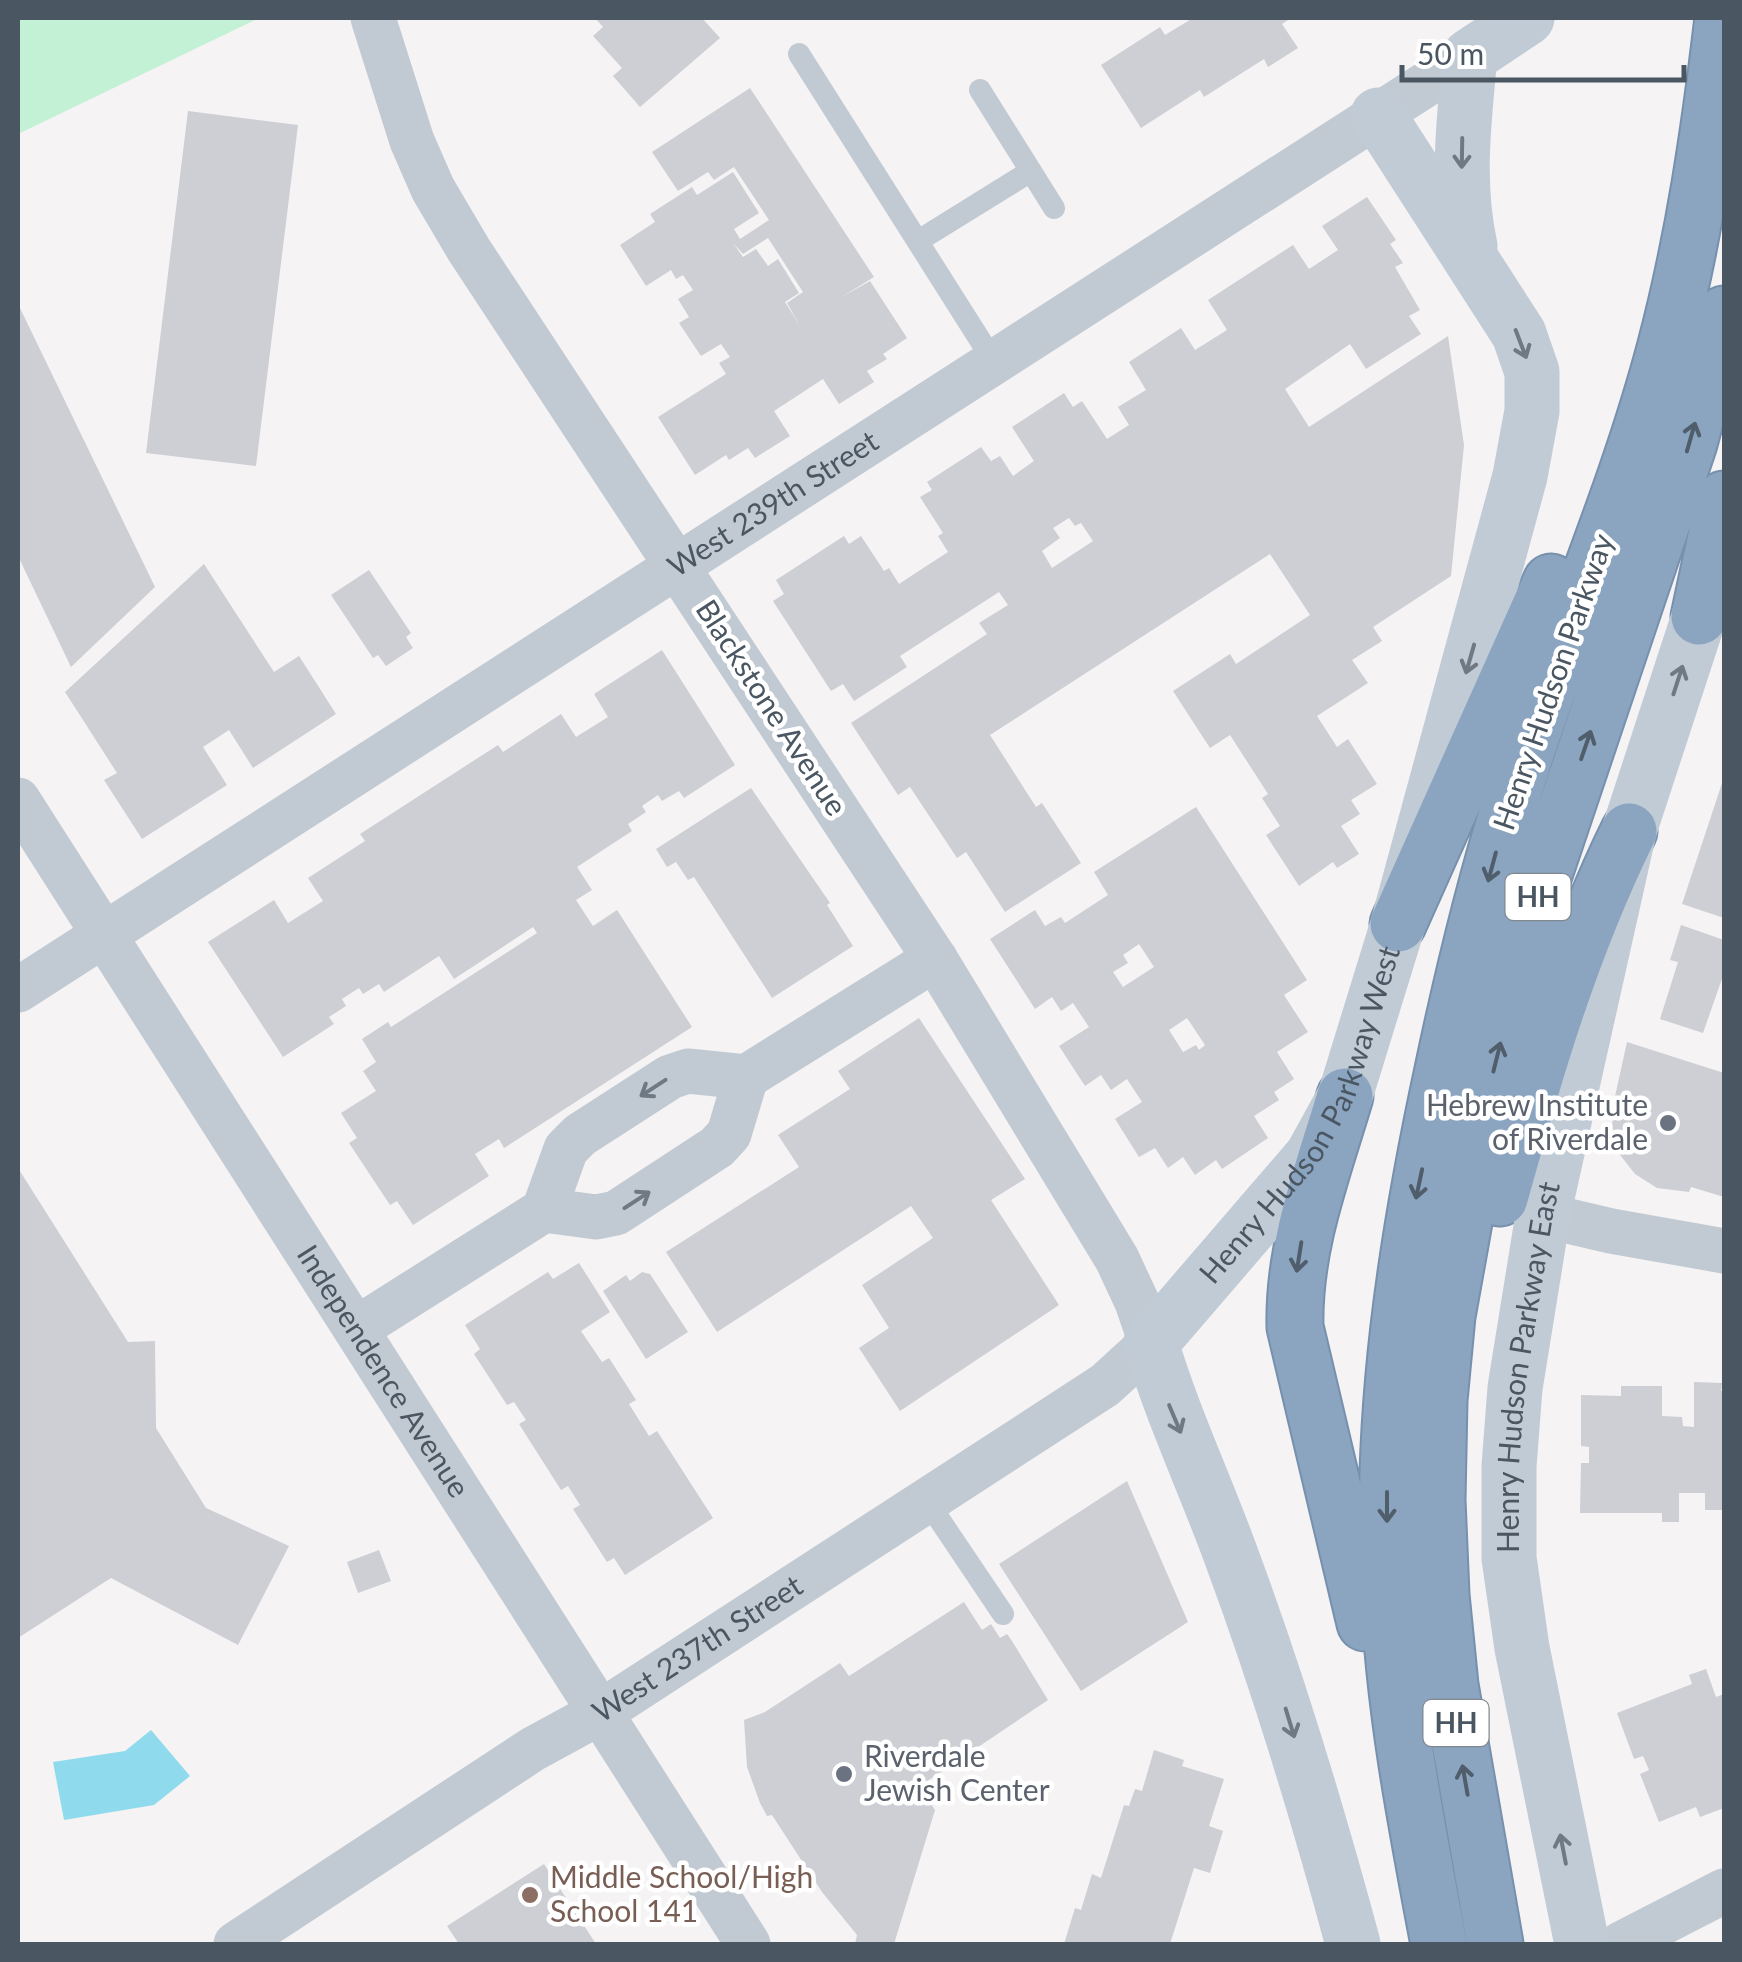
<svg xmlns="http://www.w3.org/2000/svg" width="1742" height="1962" font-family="Lato,sans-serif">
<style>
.green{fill:#c3f1d5}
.water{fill:#90daee}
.building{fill:#cdcfd5;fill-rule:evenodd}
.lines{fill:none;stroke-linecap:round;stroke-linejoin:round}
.highway-casing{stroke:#7690ad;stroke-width:59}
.lane{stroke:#c1cad2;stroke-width:22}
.street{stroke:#c1cad2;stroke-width:45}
.secondary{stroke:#c1cbd6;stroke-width:55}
.highway{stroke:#8ba5c1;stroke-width:55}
.oneway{stroke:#6e7984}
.oneway2{stroke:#505e6b}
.oneway3{stroke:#6e7983}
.worship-dot{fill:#6b7280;stroke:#fff;stroke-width:4}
.education-dot{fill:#8d6e63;stroke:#fff;stroke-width:4}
.labels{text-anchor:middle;stroke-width:9;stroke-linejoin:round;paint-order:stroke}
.shield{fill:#fff;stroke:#808990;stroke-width:2.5}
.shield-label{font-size:28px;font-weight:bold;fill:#4a5661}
.street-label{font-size:30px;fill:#4a5661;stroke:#fff}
.worship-label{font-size:30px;fill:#5b616d;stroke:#fff;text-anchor:end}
.education-label{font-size:30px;fill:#785e54;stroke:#fff;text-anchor:start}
</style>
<rect width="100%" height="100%" fill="#f5f3f3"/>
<path class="green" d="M18,18H259L18,134Z"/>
<path class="water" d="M151,1730L190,1776L154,1805L64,1820L53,1762L125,1751Z"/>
<path class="building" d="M595,18H702L720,38L640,107L613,76L622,68L593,36L603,27Z
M1193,18H1291L1282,24L1298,48L1268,67L1264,59L1204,97L1200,90L1141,128L1101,65L1160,27L1165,35Z
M750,88L874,277L840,298L870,281L907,338L883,354L887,359L867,371L874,382L839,404L823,379L774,411L790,436L755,458L748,448L729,460L726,455L695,475L658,417L726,374L719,363L730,357L721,344L701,356L679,323L689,317L678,299L693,290L683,275L676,279L671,270L646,286L620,245L655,222L650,214L692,187L697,195L733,172L759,213L734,229L740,239L769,220L734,167L714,180L708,172L678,191L652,152ZM768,238L803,292L787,303L800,326L785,302L799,293L778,259L768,266L756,249L743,257L733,243L743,254Z
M188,111L298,125L256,466L146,453Z
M1367,197L1396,240L1390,244L1403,263L1395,267L1420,310L1409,316L1421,334L1366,369L1350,344L1285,389L1309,427L1448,336L1464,445L1451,576L1373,627L1382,641L1352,660L1368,683L1317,716L1337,747L1348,739L1377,784L1351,800L1360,814L1341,826L1359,854L1337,868L1333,862L1299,886L1266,835L1280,826L1262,798L1268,794L1230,735L1210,748L1173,691L1230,654L1236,664L1310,615L1270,554L990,735L1036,807L1042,803L1081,863L1005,912L966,852L957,858L910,787L898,795L851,723L987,634L979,623L1008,605L999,592L900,656L907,667L854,701L843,684L831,691L773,601L784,594L776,580L844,536L849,544L861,536L884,571L889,568L899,584L908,578L948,552L938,536L943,533L920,497L932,490L927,482L981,447L991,461L1000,456L1013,476L1034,461L1012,427L1064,393L1073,407L1082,401L1107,439L1129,425L1118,407L1146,390L1129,362L1181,328L1195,350L1227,330L1208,300L1293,245L1309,269L1338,250L1322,226ZM1069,518L1075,526L1081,523L1093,541L1052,568L1042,551L1060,538L1053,528Z
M18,304L155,587L71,667L18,556Z
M204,564L274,672L299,656L336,714L253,768L229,730L203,747L227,785L142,839L104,780L117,773L65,692Z
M369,570L411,633L406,637L413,648L386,666L378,655L373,658L331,595Z
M662,650L735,765L684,798L679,791L662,801L658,795L642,806L646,812L628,824L632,831L577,867L592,890L576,900L593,926L617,910L692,1027L504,1148L499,1139L475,1154L489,1176L413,1225L397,1201L390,1205L349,1143L357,1138L341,1113L376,1091L363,1071L376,1062L362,1039L388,1022L391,1027L537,933L533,927L454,979L439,956L384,992L379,984L363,994L359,988L342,999L346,1006L329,1017L334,1024L283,1057L208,942L274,900L288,923L323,901L308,878L365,841L360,834L498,745L503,752L561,714L576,737L608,717L594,694Z
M1724,777V918L1682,904Z
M751,788L830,903L827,905L853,946L772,998L694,877L688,880L676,862L667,867L656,849Z
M1196,807L1307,980L1284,995L1308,1032L1277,1052L1294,1079L1274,1092L1279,1100L1254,1116L1268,1138L1222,1169L1216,1160L1195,1175L1183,1157L1168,1168L1155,1148L1139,1157L1115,1119L1142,1102L1127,1079L1111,1090L1101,1075L1085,1086L1059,1046L1089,1027L1073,1003L1061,1011L1052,997L1035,1009L990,939L1035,910L1045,926L1061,917L1065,923L1108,895L1094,872ZM1139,944L1154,967L1123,987L1113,972L1128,963L1123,955ZM1187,1018L1205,1045L1199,1050L1196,1045L1183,1052L1169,1030Z
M1681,925L1724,940V973L1703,1033L1660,1019L1678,962L1670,960Z
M919,1018L1025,1179L991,1200L1059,1305L900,1411L859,1348L889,1328L862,1285L933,1238L911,1206L717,1332L666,1252L799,1167L778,1135L850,1089L838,1071Z
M1627,1042L1724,1073V1197L1691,1187L1689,1192L1657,1188L1635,1174L1617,1151L1613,1140L1612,1110Z
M18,1168L128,1342L155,1341L156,1428L206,1508L289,1546L238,1645L111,1578L18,1638Z
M579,1263L610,1312L581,1331L602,1362L609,1358L636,1400L629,1404L649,1436L657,1431L713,1518L625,1575L614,1558L607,1562L573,1509L580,1505L568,1486L561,1490L519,1424L526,1420L514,1402L507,1405L474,1354L480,1349L465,1325L548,1272L553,1279Z
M642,1272L650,1274L688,1332L646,1359L603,1291L626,1275L630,1281Z
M1694,1382L1722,1383L1721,1391H1724V1510H1705V1493H1679V1522H1662V1513H1580L1581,1463H1589V1447L1581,1446V1395L1621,1396V1386H1662V1416L1682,1417L1683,1426L1694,1427Z
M1127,1481L1188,1622L1081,1691L999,1564Z
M379,1550L391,1581L358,1593L347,1562Z
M964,1602L982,1630L991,1624L1000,1638L1007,1634L1012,1641L1048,1700L920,1786L935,1810L894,1944H855L857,1935L822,1892L772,1815L767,1816L760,1803L747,1767L744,1720L765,1712L840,1663L849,1676Z
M1706,1669L1716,1697L1724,1694V1808L1700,1817L1696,1807L1659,1822L1640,1774L1649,1770L1643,1756L1634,1759L1617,1713L1692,1684L1689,1675Z
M1154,1750L1184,1760L1182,1766L1224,1779L1209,1826L1223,1831L1210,1873L1194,1868L1170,1944H1064L1075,1908L1081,1910L1092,1874L1101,1878L1124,1805L1129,1806L1135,1789L1142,1791Z
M544,1864L596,1944H459L447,1926Z"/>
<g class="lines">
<defs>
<path id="highway" d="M1699,617L1724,499
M1398,924L1551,582
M1345,1096C1322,1173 1293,1247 1295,1327L1365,1623
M1500,1198C1535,1072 1571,949 1629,831
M1439,1944C1417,1827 1394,1710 1389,1591C1380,1415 1406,1242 1443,1070C1462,979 1484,889 1511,800C1557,648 1624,503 1665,349C1694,240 1710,129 1723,18
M1495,1944L1450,1685L1441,1595L1437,1500L1439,1400L1447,1316L1483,1116L1540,886L1689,443L1724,314"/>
</defs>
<use href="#highway" class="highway-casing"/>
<path class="lane" d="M799,54L994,362
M980,90L1054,208
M918,241L1031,171
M927,1501L1003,1614"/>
<g class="street">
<path id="s1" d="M18,800L748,1944"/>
<path id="s2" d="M18,990L1470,56"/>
<path d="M544,1210L596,1217L616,1213L717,1147L729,1134L746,1077"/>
<path d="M1543,1215L1611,1231L1724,1251"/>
<path d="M356,1329L544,1210L566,1149L580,1135L670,1077L688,1071L746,1077L935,959"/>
<path id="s3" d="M236,1944L533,1749L601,1712L1105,1385L1151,1343L1137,1302L1117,1259L935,959L469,250L433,189L412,141L373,18"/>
<path d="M1621,1944L1724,1891"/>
</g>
<g class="secondary">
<path d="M1470,246C1456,183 1464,120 1470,56L1527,18"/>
<path id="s4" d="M1353,1944C1318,1814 1279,1685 1232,1558C1206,1486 1173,1417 1151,1343L1312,1156L1345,1096L1398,924L1520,476L1532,411V372L1519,334L1378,115"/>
<path id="s5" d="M1582,1944L1522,1648L1509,1558V1466L1515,1388L1543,1215L1629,831L1699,617L1722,573"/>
</g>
<use href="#highway" class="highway"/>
</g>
<defs><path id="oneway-shaft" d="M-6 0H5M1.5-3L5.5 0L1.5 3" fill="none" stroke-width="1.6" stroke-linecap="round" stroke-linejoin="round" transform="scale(2.5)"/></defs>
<g class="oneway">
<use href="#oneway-shaft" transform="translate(1462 153) rotate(91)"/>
<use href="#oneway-shaft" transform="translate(1521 344) rotate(69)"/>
<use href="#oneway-shaft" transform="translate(1470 659) rotate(106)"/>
<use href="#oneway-shaft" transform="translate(1678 680) rotate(-72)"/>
<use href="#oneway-shaft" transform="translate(1175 1419) rotate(67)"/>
<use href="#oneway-shaft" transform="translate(1290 1723) rotate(73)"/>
<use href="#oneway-shaft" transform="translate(1563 1849) rotate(-101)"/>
</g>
<g class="oneway2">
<use href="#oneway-shaft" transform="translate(1691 437) rotate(-74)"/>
<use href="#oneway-shaft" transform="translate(1586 745) rotate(-71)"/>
<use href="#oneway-shaft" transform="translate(1492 867) rotate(105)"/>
<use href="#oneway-shaft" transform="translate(1497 1057) rotate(-76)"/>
<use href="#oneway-shaft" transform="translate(1419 1184) rotate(102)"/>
<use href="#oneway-shaft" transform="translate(1299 1257) rotate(99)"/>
<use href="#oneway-shaft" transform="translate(1387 1507) rotate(90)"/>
<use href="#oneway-shaft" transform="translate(1465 1780) rotate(-100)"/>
</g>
<g class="oneway3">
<use href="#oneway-shaft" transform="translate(653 1088) rotate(147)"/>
<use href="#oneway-shaft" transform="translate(637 1200) rotate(-33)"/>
</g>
<g class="worship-dot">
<circle cx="1668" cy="1123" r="10"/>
<circle cx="844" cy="1774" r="10"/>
</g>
<circle class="education-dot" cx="530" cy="1895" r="10"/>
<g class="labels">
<g class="shield">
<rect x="1505.5" y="874" width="65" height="46" rx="8"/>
<rect x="1423.5" y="1700" width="65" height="46" rx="8"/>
</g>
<g class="shield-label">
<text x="1538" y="907">HH</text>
<text x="1456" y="1733">HH</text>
</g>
<g class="street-label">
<text dy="10" stroke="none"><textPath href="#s2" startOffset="898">West 239th Street</textPath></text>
<text transform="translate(1554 682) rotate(-71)" y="10">Henry Hudson Parkway</text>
<text transform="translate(771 708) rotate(57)" y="10">Blackstone Avenue</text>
<text dy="10" stroke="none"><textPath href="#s4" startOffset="912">Henry Hudson Parkway West</textPath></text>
<text dy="10" stroke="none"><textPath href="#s5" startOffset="585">Henry Hudson Parkway East</textPath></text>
<text dy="10" stroke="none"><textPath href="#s1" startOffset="678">Independence Avenue</textPath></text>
<text dy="10" stroke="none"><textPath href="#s3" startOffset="548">West 237th Street</textPath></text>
</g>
<g class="worship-label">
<text x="1648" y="1116">Hebrew Institute<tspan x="1648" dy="34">of Riverdale</tspan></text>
<text x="864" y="1767" text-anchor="start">Riverdale<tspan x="864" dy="34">Jewish Center</tspan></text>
</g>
<g class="education-label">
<text x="550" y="1888">Middle School/High<tspan x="550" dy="34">School 141</tspan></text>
</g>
</g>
<rect width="1742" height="1962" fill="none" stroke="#4a5661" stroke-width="40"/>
<path d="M1402 65v15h282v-15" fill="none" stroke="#4a5661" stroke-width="5"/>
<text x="1417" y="65" font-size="30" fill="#4a5661" stroke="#ffffff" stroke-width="8" paint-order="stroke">50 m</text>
</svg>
